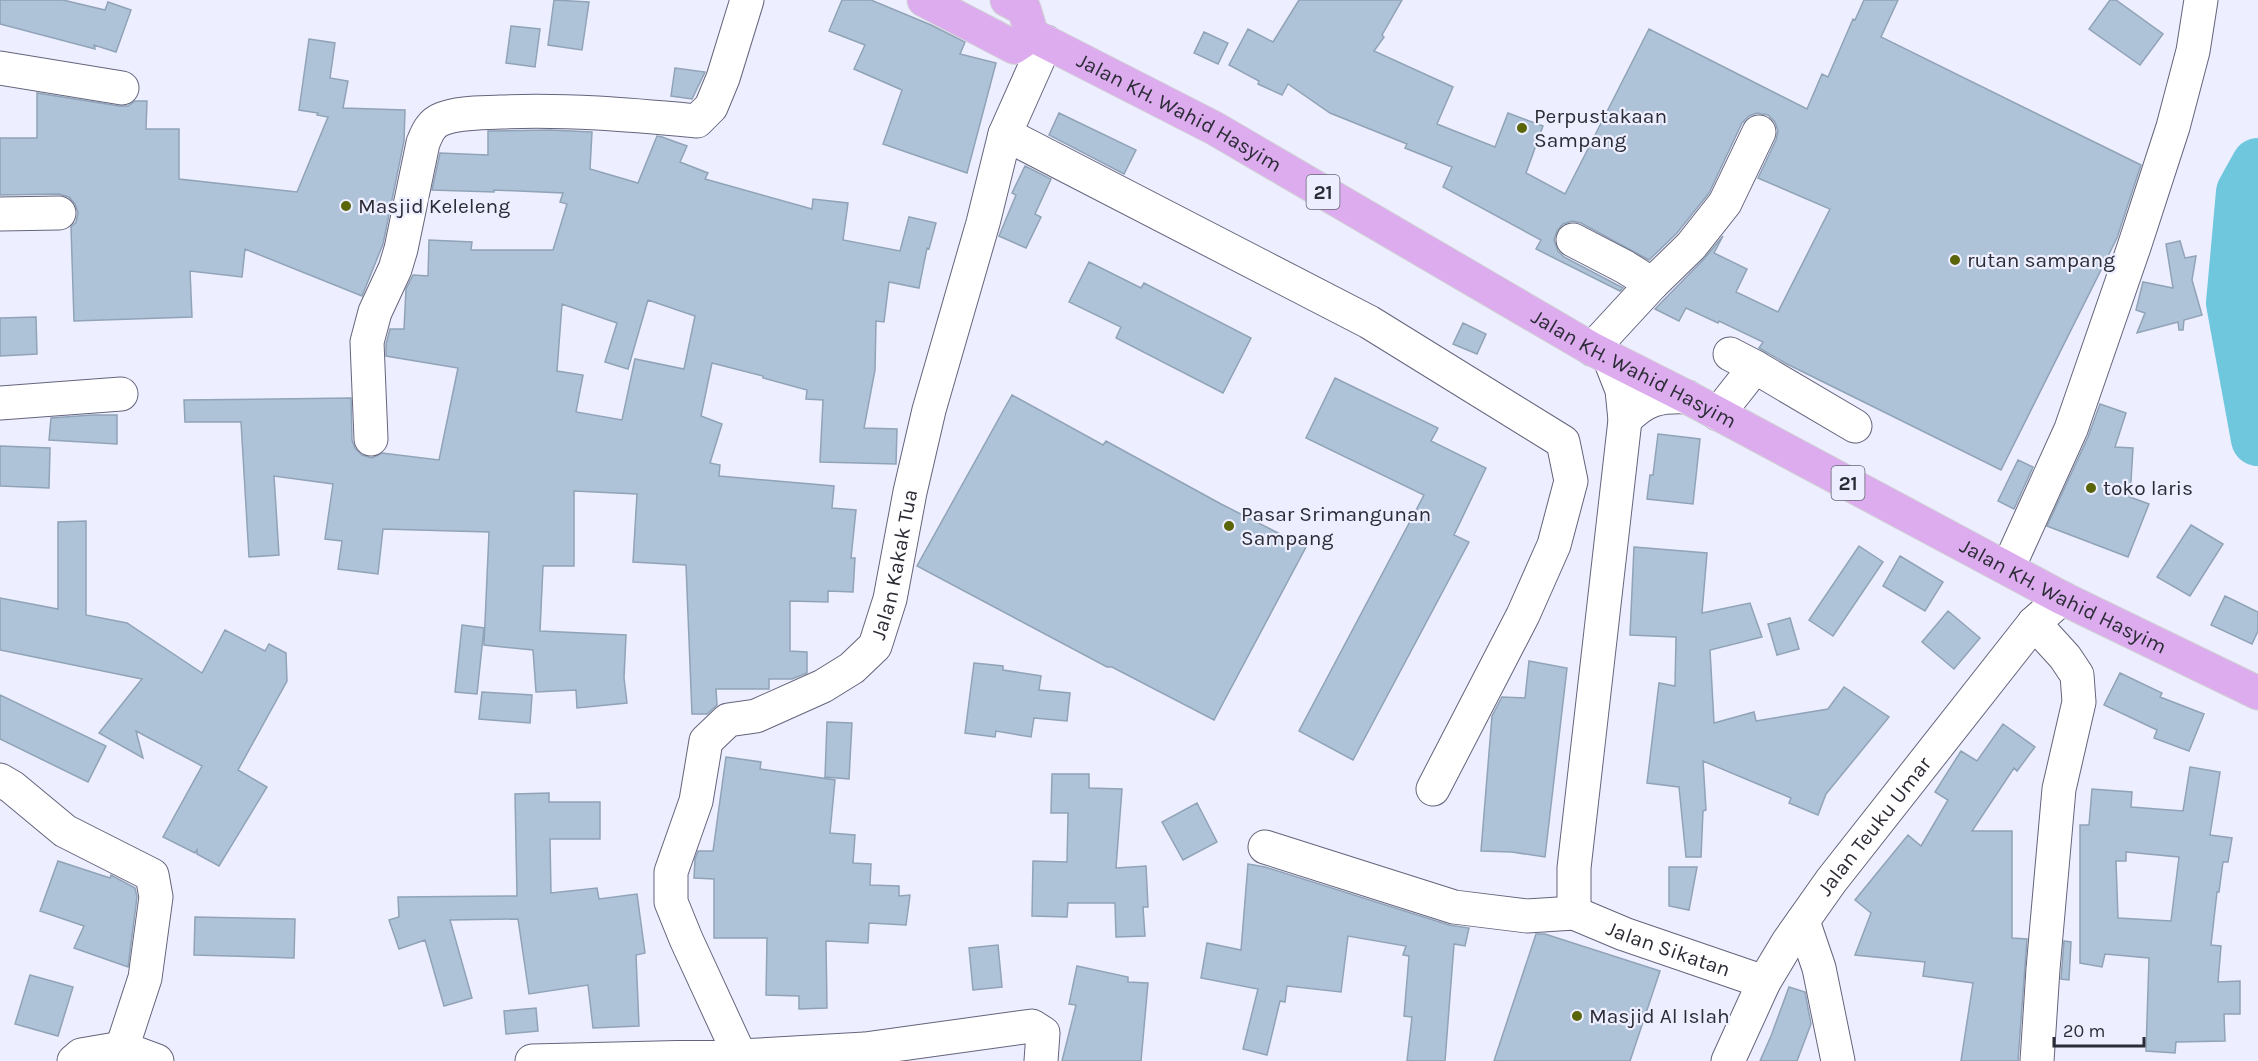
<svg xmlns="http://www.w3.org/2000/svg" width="2258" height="1061" font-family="Karla,sans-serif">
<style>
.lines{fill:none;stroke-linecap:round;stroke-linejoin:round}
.river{stroke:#6fc7de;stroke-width:54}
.building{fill:#afc3d8;stroke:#90a3b7;stroke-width:1.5;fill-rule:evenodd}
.minor-casing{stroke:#64647c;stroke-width:35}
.highway-casing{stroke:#d0d1d3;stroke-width:35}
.minor{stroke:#fff;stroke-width:33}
.highway{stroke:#ddacef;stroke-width:33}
.poi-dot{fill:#596507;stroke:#edeeff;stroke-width:2}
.labels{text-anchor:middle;stroke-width:4.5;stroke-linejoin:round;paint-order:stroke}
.shield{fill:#edeeff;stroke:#656672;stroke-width:1.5}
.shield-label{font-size:20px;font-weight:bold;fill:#2b2c36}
.street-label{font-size:21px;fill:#2b2c36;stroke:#edeeff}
.poi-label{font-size:21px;fill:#2b2c36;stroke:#edeeff;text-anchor:start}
</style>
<rect width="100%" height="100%" fill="#edeeff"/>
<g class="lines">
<path class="river" d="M2258,165L2243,192L2233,303L2258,439"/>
</g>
<path class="building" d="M0,0H63L105,10L108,2L131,10L116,52L94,45L95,49L0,24Z
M554,0L589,2L582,50L548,45Z
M842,0H871L931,25L965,42L960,54L996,63L967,173L883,144L902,90L854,69L865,45L829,31Z
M1299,0H1402L1382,35L1384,37L1374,51L1453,87L1437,124L1495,147L1508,113L1543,126L1526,173L1565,194L1649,29L1807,109L1822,74L1828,77L1853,19L1855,20L1864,0H1898L1881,37L2141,165L2117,238L2001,470L1787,364L1759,348L1763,342L1719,321L1718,323L1686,308L1679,321L1655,309L1704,259L1723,236L1714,253L1747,269L1736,292L1778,312L1830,209L1758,178L1776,140L1778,131L1775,122L1768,115L1757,113L1749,116L1742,123L1709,193L1677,233L1649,260L1581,223L1572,221L1563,224L1557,231L1554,240L1558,251L1564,257L1623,288L1620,291L1536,249L1541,240L1443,187L1452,167L1405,148L1407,144L1330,113L1288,84L1282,95L1258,84L1259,81L1229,65L1248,29L1273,42Z
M2110,0H2116L2163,34L2140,65L2089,29Z
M511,26L540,29L535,67L506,63Z
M1204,32L1228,43L1218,64L1194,53Z
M309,39L335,43L330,78L348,81L343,108L405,110L404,141L383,244L362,296L245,249L242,277L190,271L192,317L74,321L71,227L76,222L78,213L75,204L69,197L59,194L0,195V138H37V93L119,106H128L135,101H147L146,129H179V179L297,192L328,117L317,115L318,113L299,110Z
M675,68L705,72L692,99L671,96Z
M1059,113L1136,150L1124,174L1049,135Z
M550,130L592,132L590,169L638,183L657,136L662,137L687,146L680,162L708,173L705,179L812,209L813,199L848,203L843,240L900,251L909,217L936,223L929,249L927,248L919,288L889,282L884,322L876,321L875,370L864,428L897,429L896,464L820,462L823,400L806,399L807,390L763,378V376L712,363L701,416L722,424L710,463L720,465L719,476L834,486L832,508L856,510L851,558H855L853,592L828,591V602L790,601V651L807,652V673L792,679H769V689H716L717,705L707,714H692L686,565L633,562L637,494L574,491V566H543L540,631L626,635L624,678L627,703L577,708L576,690L536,692L533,650L484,645L489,532L383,529L378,574L338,569L342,541L325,539L333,484L274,476L279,555L249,557L241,422H185L184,400L351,398L352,440L355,448L362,455L372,458L382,453L439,460L458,368L386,356V344L390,329H404L406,289L413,275L428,276L429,240L472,242L471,250H553L567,204L560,202L563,193L494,190V192L432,190L440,153L488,155V131ZM648,300L695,316L684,369L635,359L622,420L576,412L583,375L557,371L562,304L617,323L605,362L628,369Z
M1025,166L1051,179L1035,214L1041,217L1026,248L999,236L1016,195L1012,193Z
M2180,241L2185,258L2196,256L2192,280L2202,315L2184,320L2183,330H2179L2178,322L2137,333L2145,313L2136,310L2143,282L2173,288L2166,244Z
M1089,262L1141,288L1144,283L1251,338L1223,393L1116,338L1121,327L1069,302Z
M36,317L37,354L0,356V318Z
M1463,323L1486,334L1477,354L1453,344Z
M1335,378L1438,428L1431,441L1486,468L1454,535L1469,542L1353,760L1299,731L1424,495L1306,438Z
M1012,395L1103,445L1106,441L1221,504L1306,547L1214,720L1112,667H1107L917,566Z
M2100,404L2126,413L2115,447L2133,448L2130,497L2149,504L2128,557L2047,526L2088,437Z
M92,415H117V444L49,440L51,418Z
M1658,434L1700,439L1693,504L1647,499L1650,475H1653Z
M0,446L50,448L49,488L0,486Z
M2018,460L2033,467L2014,509L1998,501Z
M86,521V615L127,623L202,673L225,630L265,651L269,644L286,653L287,681L238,770L267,787L219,866L197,854V850L195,853L163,837L202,766L136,731L143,758L99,733L142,679L0,650V598L58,609V522Z
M2191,525L2223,544L2190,596L2157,577Z
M1859,546L1883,562L1833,636L1809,620Z
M1634,547L1707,553L1702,613L1750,603L1762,637L1710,650L1714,723L1754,712L1756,721L1828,709L1844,687L1889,717L1826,794L1818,815L1789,803L1791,798L1703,761L1706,810L1703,811L1701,857H1686L1679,787L1647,783L1659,683L1675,686L1676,637L1630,635Z
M1900,556L1943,582L1925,611L1883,586Z
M2225,596L2258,612V631L2252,644L2211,625Z
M1948,611L1980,638L1954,669L1922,642Z
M1790,618L1799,649L1777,655L1768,624Z
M462,625L484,628L477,694L455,692Z
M1529,661L1567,668L1545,857L1512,852L1481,851L1492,716L1502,697L1525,698Z
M974,663L1003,666V670L1041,676L1039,690L1070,693L1067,721L1034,718L1031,737L996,731L995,737L965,733Z
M2120,673L2162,693L2160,697L2204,714L2189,751L2154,738L2157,730L2104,705Z
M482,692L532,695L530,723L479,719Z
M0,695L106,746L88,782L0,739Z
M827,722L852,723L849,779L825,777Z
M2003,724L2035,747L2017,771L2014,768L1972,831H2012V938L2027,939L2018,1061H1961L1973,983L1923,976L1925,962L1855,955L1871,913L1855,900L1908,835L1921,846L1948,800L1935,792L1961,751L1977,761Z
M726,757L761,762L760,769L835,780L830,833L855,835L853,863L871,864L870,885L899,886V896L910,895L906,925L869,923L868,943L826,941L827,1008L799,1009V996L766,995L767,938H714V879L694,878L695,859L698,851H713Z
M2190,767L2220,772L2210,835L2232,838L2228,862H2223L2219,892H2217L2211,945L2221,946L2218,982L2240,981V1014H2224L2225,1041L2176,1042L2175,1053L2146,1051L2149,958L2105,954L2102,967L2080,963V825H2089L2092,789L2132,792L2131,807L2183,811ZM2126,852L2179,857L2171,921L2118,918L2116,861H2126Z
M1052,774H1089V788L1122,789L1116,868L1146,866L1148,907H1143L1145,936L1116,937L1115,903H1068L1067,917L1032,916L1033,861L1067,862L1068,813H1051Z
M549,793V802H600V839H550L551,893L597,888L599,899L637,894L645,953L636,955L639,1026L593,1028L588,985L529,994L518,919L450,920L472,998L444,1006L425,940L399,949L389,920L399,917L398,897L517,896L515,794Z
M1197,803L1217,842L1183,860L1162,822Z
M58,861L110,878L111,875L135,888L137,897L128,967L74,948L84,926L40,911Z
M1248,864L1265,867L1449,925L1469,928L1465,946L1454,944L1445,1061H1407L1412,1017L1404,1016L1409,956L1403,955L1406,946L1348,936L1341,992L1287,986L1285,1002L1280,1001L1267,1055L1243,1049L1258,989L1201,978L1207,943L1241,950Z
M1669,867H1697L1689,910L1669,906Z
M195,917L295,919L294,958L194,955Z
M1536,934H1545L1660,971L1630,1061H1494Z
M2064,941L2071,942L2069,980L2061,979Z
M998,945L1002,987L973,990L969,948Z
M1077,966L1128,977V982L1148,983L1141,1061H1062L1076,1005L1069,1004Z
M30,975L73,987L58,1036L15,1024Z
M1789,987L1805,992L1811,1024L1797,1061H1760L1771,1036Z
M536,1008L538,1031L506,1034L504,1011Z"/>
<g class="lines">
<defs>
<g id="minor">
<path d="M0,68L122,88"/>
<path d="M1005,134L1369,322L1563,442L1571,481L1554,545L1523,615L1433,789"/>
<path d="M0,214L59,213"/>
<path d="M1573,240L1625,267L1652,284L1592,349"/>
<path d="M1652,284L1691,246L1725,203L1759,132"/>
<path d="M1730,354L1755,367"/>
<path d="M0,403L121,394"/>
<path d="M1718,414L1755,367L1855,426"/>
<path d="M1625,420C1645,399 1659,396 1687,397"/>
<path d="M371,439L367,342L375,312L395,269L401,249L423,143C427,133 431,123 442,119C459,112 482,113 501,112C566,109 631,115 697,121L711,107L723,78L747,0"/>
<path d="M2008,568L2071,429L2134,247L2173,127L2193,51L2201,0"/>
<path d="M2034,623L2065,657L2077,675L2079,702L2059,789L2043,969L2037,1061"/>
<path d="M0,780L12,787L65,831L152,875L156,897L145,978L122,1048"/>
<path id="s1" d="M1265,847L1454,907L1527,916L1574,913L1624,934L1764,982"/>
<path d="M1574,913V868L1625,420L1622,390L1609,357"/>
<path d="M1803,921L1819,968L1838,1061"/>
<path d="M74,1061L81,1055L122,1048L157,1061"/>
<path id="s2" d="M532,1061L740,1056L686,939L671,902V872L696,801L706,741L728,720L756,716L823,686L852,668L875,646L890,599L910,492L929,410L983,223L1005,134L1046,42"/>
<path d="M741,1061L740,1056L865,1049L1032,1026L1043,1033L1041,1061"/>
<path id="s3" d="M1728,1061L1764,982L1788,942L1831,881L2034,623L2062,598"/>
</g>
<g id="highway">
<path d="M924,0L1014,47L1032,35"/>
<path id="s4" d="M1007,0L1024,9L1032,35L1214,128L1592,349L1687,397L2062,598L2258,693"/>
</g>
</defs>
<use href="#minor" class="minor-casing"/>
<use href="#highway" class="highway-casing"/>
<use href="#minor" class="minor"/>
<use href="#highway" class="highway"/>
</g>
<g class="poi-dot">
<circle cx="1522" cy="128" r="6"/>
<circle cx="346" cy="206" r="6"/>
<circle cx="1955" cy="260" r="6"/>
<circle cx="2091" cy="488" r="6"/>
<circle cx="1229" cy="526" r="6"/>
<circle cx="1577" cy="1016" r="6"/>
</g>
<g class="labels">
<g class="shield">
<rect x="1306.5" y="175" width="33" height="34" rx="4.5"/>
<rect x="1831.5" y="466" width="33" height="34" rx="4.5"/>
</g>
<g class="shield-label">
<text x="1323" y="199">21</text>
<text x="1848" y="490">21</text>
</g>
<g class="street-label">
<text dy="7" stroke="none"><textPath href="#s4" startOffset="213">Jalan KH. Wahid Hasyim</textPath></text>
<text dy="7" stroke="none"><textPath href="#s4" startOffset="735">Jalan KH. Wahid Hasyim</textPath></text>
<text dy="7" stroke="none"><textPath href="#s2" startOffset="825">Jalan Kakak Tua</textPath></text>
<text dy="7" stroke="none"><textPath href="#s4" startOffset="1221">Jalan KH. Wahid Hasyim</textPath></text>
<text dy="7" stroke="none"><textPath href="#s3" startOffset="278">Jalan Teuku Umar</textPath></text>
<text dy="7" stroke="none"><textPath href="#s1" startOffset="420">Jalan Sikatan</textPath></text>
</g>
<g class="poi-label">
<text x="1534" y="123">Perpustakaan<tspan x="1534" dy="24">Sampang</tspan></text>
<text x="358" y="213">Masjid Keleleng</text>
<text x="1967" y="267">rutan sampang</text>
<text x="2103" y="495">toko laris</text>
<text x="1241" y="521">Pasar Srimangunan<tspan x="1241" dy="24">Sampang</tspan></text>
<text x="1589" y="1023">Masjid Al Islah</text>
</g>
</g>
<path d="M2054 1037v9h90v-9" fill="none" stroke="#2b2c36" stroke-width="3"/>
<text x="2063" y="1037" font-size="18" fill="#2b2c36" stroke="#edeeff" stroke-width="4.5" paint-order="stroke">20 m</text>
</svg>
